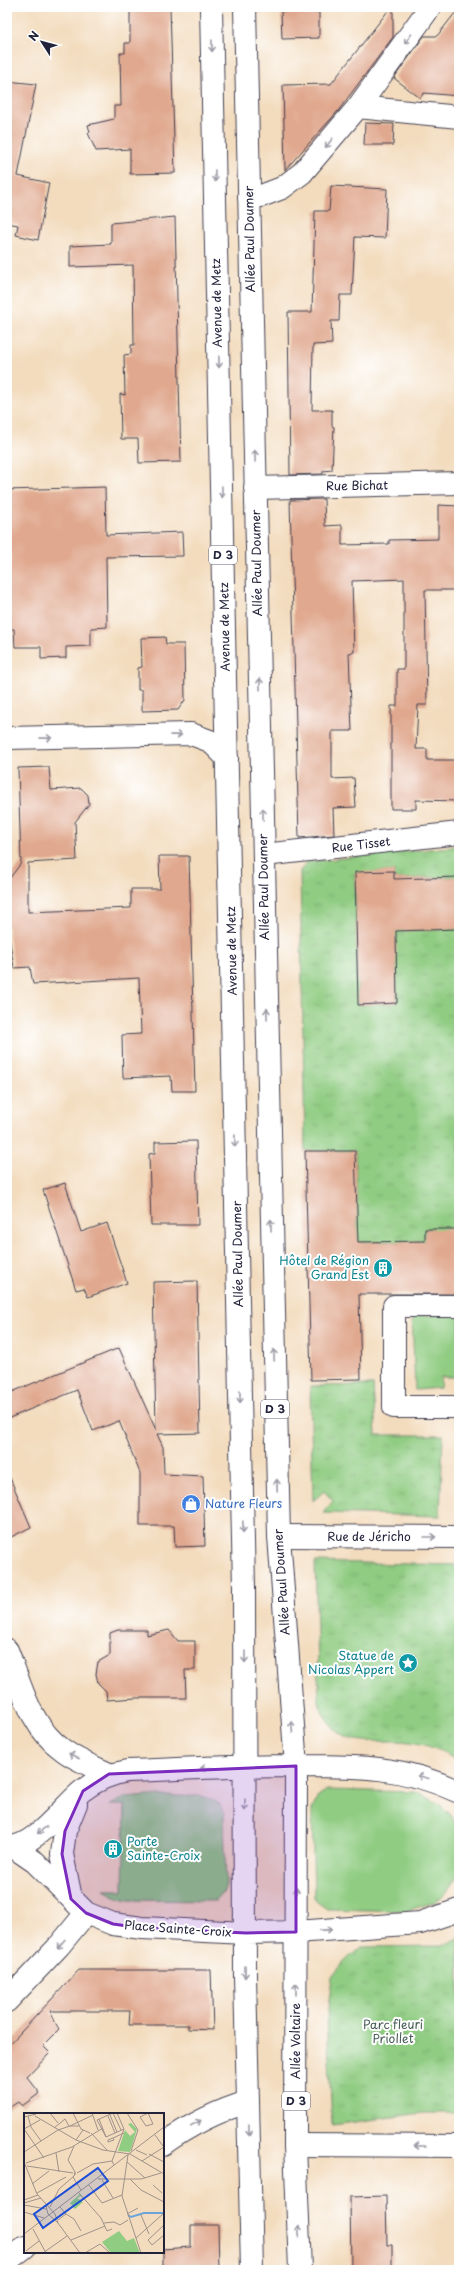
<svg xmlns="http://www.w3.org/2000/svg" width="466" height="2277" font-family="'Playpen Sans',sans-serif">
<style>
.grass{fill:#90cc82;stroke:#59775e}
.park{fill:url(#park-tufts);stroke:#59775e}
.building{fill:#e0a88e}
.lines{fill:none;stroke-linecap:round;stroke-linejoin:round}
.minor-casing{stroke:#413e4f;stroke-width:24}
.major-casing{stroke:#413e4f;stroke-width:24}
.minor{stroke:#fff;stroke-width:22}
.major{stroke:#fff;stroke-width:22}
.oneway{stroke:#9c9ca7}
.marked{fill:#7b2cbf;fill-opacity:0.2;stroke:#7b2cbf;stroke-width:3;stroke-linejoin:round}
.labels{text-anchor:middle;stroke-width:4;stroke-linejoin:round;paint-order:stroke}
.shield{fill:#fff;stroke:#646476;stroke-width:1}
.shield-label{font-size:11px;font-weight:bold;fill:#22223b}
.street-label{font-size:12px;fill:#22223b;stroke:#fff}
.culture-label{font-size:12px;fill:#0d838f;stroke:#fff;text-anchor:end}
.shop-label{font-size:12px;fill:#366cbe;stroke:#fff;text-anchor:start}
.park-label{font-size:12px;fill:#485e54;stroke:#fff}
.inset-river{fill:none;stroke:#6ba4da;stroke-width:2}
.inset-road{fill:none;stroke:#9f928a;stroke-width:1}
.view{fill:#1d4ed8;fill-opacity:0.15;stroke:#1d4ed8;stroke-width:2}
.inset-edge{fill:none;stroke:#22223b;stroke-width:2}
</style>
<defs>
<pattern id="park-tufts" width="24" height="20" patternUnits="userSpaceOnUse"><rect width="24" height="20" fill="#90cc82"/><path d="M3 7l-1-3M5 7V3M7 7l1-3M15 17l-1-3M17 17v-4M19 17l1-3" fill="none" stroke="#7caf71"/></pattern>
</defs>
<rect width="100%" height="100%" fill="#fff"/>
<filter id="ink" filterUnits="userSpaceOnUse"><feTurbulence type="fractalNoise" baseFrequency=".025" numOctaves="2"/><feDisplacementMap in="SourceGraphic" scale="8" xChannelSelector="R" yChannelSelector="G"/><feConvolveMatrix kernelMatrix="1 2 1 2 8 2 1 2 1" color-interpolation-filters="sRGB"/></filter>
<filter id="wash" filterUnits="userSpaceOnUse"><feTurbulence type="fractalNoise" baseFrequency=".012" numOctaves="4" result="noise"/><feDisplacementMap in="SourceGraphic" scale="16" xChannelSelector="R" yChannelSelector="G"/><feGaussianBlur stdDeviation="0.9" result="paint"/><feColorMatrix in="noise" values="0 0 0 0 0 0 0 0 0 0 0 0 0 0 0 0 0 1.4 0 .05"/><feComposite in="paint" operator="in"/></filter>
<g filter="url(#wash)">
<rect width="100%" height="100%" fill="#f3dcbe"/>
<path class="grass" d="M459,1315V1377H441L440,1388L415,1390L412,1316Z
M327,1790L415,1792L438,1803L451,1815L459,1831V1872L447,1892L435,1902L406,1911L327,1909L317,1902L314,1897L312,1810L318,1796Z
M149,1796H202L220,1804L224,1814L226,1885L223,1893L216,1901L128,1900L119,1898L104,1890H123L125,1805H110L125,1798Z"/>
<path class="park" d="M459,846V877L394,879V871L355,873L358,1005L397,1003L395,931L459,929V1229L448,1231V1229L433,1231V1229H425V1241L358,1242L355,1151H305L300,871L307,862Z
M373,1385L376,1435H443L440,1516L323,1513L333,1501L324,1491L313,1501L310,1386Z
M315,1562L459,1565V1760C445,1753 432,1746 416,1743C371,1735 345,1757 319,1706Z
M459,1938V2113H423L332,2125L327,2016L332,1977L344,1962L361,1947L442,1946Z"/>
<g id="blocks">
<path class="building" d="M130,7H170L175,173L130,174V149L96,151L88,133L90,132L88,125L114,119V106H121L120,53H125V43H130Z
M391,7H393V37L338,111L285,170L283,85L331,84Z
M459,8V96L424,93L420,98L394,78L424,36H437Z
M281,11L319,12V38L282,39Z
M7,81L36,84L18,176L49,183L38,240L16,235L18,225L7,223Z
M365,123L394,124L393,145H364Z
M331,186L387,189L385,238L355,237L352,295H340L339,321H331L332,344L313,345L312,410H332V426L334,427L332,470L323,471V474L290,475L288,312H312L315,211H329Z
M175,217L181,462L139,463L138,439H121L120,394L125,395L124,355L131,354V345H134L133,265L70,267V246L111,244V223Z
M105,487L106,535L182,532L183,556L106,557L107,627L91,628V646L66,647V658L41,659V647H15L14,629H7V490Z
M324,499L325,526L342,525V545L389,544V540L438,539V505L459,506V590H425L427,705H418L416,749H427V760H459V801L416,800V809H391V706H397V669H404V579L352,581L354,652L349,653L352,731H332V779L354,778L356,807L333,808L334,835L299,838L290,500Z
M165,637L166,644H184L185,700L178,710L142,711V690H138V668L142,667L141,638Z
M49,767L51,790L81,788L88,795L89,804L75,822L77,860L28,863V912L131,908V889H160L159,856H189L195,1091H172L171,1076L123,1078L122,1035L141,1034L139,978L33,984L30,967L14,968L7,924V882L21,863L18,768Z
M394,871V879L459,877V929L396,931L397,1003L358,1005L355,872Z
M196,1141L198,1225H151L149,1154L155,1153V1142Z
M305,1151H355L358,1242L425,1241V1229H459V1294H359L361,1379L311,1380Z
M65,1183L81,1232L107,1223L127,1283L88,1297L84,1288L76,1290L43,1190Z
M197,1281L200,1433L157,1434L163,1447L164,1474L203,1476L205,1546L175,1547L174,1526H140V1473L119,1421L93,1431L77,1390L7,1419V1394L119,1348L156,1430L153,1282Z
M7,1471L31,1527L7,1539Z
M118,1630H147V1635L169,1630L178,1641H195V1670H185L186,1698H136L107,1700L106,1691L98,1683L96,1674L98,1662L110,1655V1633Z
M79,1970H211L213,2030L188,2029V2025H129L130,2011H50L59,2030L43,2046L50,2053L27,2077L40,2093L22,2106L18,2102L7,2109V2047Z
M386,2196L387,2245H392V2270H351L350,2197Z
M191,2225H218L219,2270H163V2249L191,2247Z"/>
</g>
</g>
<g filter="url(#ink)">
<use href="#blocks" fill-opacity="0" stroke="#413e4f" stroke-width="1"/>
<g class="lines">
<defs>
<path id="minor" d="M358,107L459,117
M249,197L261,196L282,188L302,173L358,107L430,7
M255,488L459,483
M7,738L191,734L210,741L227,758
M264,855L459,833
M459,1306H394V1407H459
M279,1536L459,1537
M7,1650C21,1685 30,1727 63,1750C76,1760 94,1767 109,1774
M7,2001L59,1946L86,1913
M163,2144C190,2125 217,2111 248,2102
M295,2145L459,2146
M7,2261L25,2247"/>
<path id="major" d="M211,7L244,1588L245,1976L252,2270
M245,7L279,1536L296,1766L295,2145L300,2270
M7,1847C35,1848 62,1807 82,1791C96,1780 110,1774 127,1771C182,1769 238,1766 293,1766C355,1766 402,1765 459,1792
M13,1847L35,1862L86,1913L113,1924L142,1928L246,1933L296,1932L420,1923L459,1910
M71,1898L62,1854L65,1831L76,1804"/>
</defs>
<use href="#minor" class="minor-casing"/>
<use href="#major" class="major-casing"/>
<use href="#minor" class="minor"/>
<use href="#major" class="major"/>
</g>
<defs><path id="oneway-shaft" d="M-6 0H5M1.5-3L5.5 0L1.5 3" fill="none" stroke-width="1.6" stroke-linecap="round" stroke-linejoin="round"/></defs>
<g class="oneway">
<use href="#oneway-shaft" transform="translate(408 39) rotate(126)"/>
<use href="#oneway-shaft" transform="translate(212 46) rotate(89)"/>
<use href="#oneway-shaft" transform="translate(329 143) rotate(129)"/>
<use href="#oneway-shaft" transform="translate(215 176) rotate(89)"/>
<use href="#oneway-shaft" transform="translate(219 362) rotate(89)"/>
<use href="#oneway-shaft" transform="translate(255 456) rotate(-91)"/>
<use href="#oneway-shaft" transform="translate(222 492) rotate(89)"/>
<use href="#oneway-shaft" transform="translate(260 684) rotate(-91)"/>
<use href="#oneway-shaft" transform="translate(176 735) rotate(-1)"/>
<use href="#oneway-shaft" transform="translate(46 738) rotate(-1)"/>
<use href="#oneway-shaft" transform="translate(263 814) rotate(-91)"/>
<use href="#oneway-shaft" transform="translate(267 1014) rotate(-91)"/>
<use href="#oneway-shaft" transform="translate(235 1141) rotate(89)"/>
<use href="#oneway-shaft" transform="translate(271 1225) rotate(-91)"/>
<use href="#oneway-shaft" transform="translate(274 1355) rotate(-92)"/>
<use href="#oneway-shaft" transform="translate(240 1397) rotate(89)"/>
<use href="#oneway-shaft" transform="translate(277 1485) rotate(-92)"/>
<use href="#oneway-shaft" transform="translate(243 1527) rotate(89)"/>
<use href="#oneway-shaft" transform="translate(430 1537)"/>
<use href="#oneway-shaft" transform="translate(245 1657) rotate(90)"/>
<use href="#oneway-shaft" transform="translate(292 1727) rotate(-95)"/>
<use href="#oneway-shaft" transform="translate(74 1756) rotate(-153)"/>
<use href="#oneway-shaft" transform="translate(206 1768) rotate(177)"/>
<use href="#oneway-shaft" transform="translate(423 1777) rotate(-166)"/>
<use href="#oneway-shaft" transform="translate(245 1805) rotate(90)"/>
<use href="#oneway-shaft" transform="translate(42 1830) rotate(142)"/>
<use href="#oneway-shaft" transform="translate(296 1893) rotate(-90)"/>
<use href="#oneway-shaft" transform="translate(326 1930) rotate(-4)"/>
<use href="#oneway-shaft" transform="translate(61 1944) rotate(130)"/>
<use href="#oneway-shaft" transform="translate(245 1972) rotate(90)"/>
<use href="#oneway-shaft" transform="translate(296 1989) rotate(-90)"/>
<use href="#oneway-shaft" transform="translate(196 2123) rotate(-28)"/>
<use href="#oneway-shaft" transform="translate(249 2130) rotate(89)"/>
<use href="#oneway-shaft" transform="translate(420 2146) rotate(-180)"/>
<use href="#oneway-shaft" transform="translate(299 2231) rotate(-92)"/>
</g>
</g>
<path class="marked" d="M296,1766V1932L246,1933L142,1928L113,1924L86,1913L71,1899L62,1854L65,1831L83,1791L109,1774Z"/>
<defs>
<symbol id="building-disc" viewBox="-11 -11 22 22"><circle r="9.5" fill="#0f9aa8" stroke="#fff"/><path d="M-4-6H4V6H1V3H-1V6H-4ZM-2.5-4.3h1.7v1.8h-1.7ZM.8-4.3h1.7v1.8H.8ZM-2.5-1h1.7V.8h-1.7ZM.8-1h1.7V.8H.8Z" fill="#fff"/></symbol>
<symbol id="shop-disc" viewBox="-11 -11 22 22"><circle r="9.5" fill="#3f7fe0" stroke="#fff"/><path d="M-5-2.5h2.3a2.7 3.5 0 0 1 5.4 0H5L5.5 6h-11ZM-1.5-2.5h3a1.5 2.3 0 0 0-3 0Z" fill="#fff"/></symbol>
<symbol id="sight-disc" viewBox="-11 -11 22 22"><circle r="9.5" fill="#0f9aa8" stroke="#fff"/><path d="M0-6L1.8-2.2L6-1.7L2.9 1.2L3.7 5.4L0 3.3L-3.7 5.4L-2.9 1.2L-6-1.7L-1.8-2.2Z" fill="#fff"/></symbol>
</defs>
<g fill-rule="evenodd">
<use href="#building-disc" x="372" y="1257" width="22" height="22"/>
<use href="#shop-disc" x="180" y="1493" width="22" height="22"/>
<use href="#sight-disc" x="397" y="1652" width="22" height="22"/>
<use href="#building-disc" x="102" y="1838" width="22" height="22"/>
</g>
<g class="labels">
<g class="shield">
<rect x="209" y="546" width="28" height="18" rx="3"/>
<rect x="261" y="1400" width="28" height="18" rx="3"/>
<rect x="282" y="2092" width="28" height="18" rx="3"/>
</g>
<g class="shield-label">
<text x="223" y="559">D 3</text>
<text x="275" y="1413">D 3</text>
<text x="296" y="2105">D 3</text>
</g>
<g class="street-label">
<text transform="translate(250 239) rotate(-91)" y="4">Allée Paul Doumer</text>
<text transform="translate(217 303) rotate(-91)" y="4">Avenue de Metz</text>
<text transform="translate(357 486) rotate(-1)" y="4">Rue Bichat</text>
<text transform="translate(257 563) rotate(-91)" y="4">Allée Paul Doumer</text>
<text transform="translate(225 627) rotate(-91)" y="4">Avenue de Metz</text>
<text transform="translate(361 845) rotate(-7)" y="4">Rue Tisset</text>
<text transform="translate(264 887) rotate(-91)" y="4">Allée Paul Doumer</text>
<text transform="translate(232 951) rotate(-91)" y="4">Avenue de Metz</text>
<text transform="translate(238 1254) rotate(-91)" y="4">Allée Paul Doumer</text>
<text x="369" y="1541">Rue de Jéricho</text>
<text transform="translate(282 1582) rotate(-94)" y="4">Allée Paul Doumer</text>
<text transform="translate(178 1929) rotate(4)" y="4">Place Sainte-Croix</text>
<text transform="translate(296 2041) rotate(-90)" y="4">Allée Voltaire</text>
</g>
<g class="culture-label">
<text x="369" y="1265">Hôtel de Région<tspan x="369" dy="14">Grand Est</tspan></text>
<text x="394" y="1660">Statue de<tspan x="394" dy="14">Nicolas Appert</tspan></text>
<text x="127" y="1846" text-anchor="start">Porte<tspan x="127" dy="14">Sainte-Croix</tspan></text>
</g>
<g class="shop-label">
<text x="205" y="1508">Nature Fleurs</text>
</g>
<g class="park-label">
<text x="393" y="2029">Parc fleuri<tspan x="393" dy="14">Priollet</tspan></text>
</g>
</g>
<g transform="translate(24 2113)">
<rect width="140" height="140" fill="#f3dcbe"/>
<path d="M95,118L103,128L110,125L116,140H87L78,129Z" fill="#90cc82"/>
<path d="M107,10L113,16L106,39L94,38L101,17L106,23L111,19L104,11ZM56,81L61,87L57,83L53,85L59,89L51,96L46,90Z" fill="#90cc82"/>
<path class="inset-river" d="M104,102L107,104L120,100H140"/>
<path class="inset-road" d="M26,0L34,10M49,0L57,16L66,20M68,0L74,17M89,0L97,17M103,0L114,17L107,38M124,0L129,11L122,13L116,4ZM86,2L93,19M4,3L7,14L17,28M11,3L52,27L79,37L106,41L140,61M84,3L91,20M0,4L12,1L9,2M75,6L82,24M55,13H46L69,2M30,15L41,6L45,13M0,16L20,45M0,16L16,7M67,20L83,37M131,22L139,33M82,24L73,7L89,0M82,24L100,16L93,0M89,25L90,27L84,29V27L89,25L100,20M52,27L59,17M50,33L44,47L51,59M112,37L123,42M0,39L34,17L46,13M32,40L35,59M125,41L140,49M104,42L98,83L117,140M118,48L140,34M0,49L13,81L31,101L34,110L56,140M103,49L121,65M2,50L48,34L79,15M90,52L88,48L100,16M3,53L49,60M53,60L69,51L88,48M49,64L57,77M74,66H117L137,60M106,66L117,77L140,89M78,67L89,85M8,71L25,58M65,72L78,90L98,82M129,72L138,80M13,80L42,64M55,80L77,105L83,118L88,116M0,87L14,82M0,90L17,85M0,92L22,96M22,93L24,101L34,110M26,94L35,76L50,63L51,59V62M0,99L20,105M42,101L50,106L57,118M103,101L114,95M117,102L125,121M34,107L42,101L36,94M80,110L90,109L96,112L104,107M140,112L124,127L128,132L140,122M9,116L22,140M0,121L140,14M112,125L140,100M47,127L81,113M2,138L15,128M19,140L43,123M61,140L76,131L86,140"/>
<path class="view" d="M74,55L84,68L19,115L10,101Z"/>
<rect width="140" height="140" class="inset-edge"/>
</g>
<rect width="466" height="2277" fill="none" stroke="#fff" stroke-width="24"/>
<g transform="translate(42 42) rotate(306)" stroke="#ffffff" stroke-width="3" paint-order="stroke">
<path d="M0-3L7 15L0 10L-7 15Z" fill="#22223b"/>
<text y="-6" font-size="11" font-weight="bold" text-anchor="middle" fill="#22223b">N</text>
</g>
</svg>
